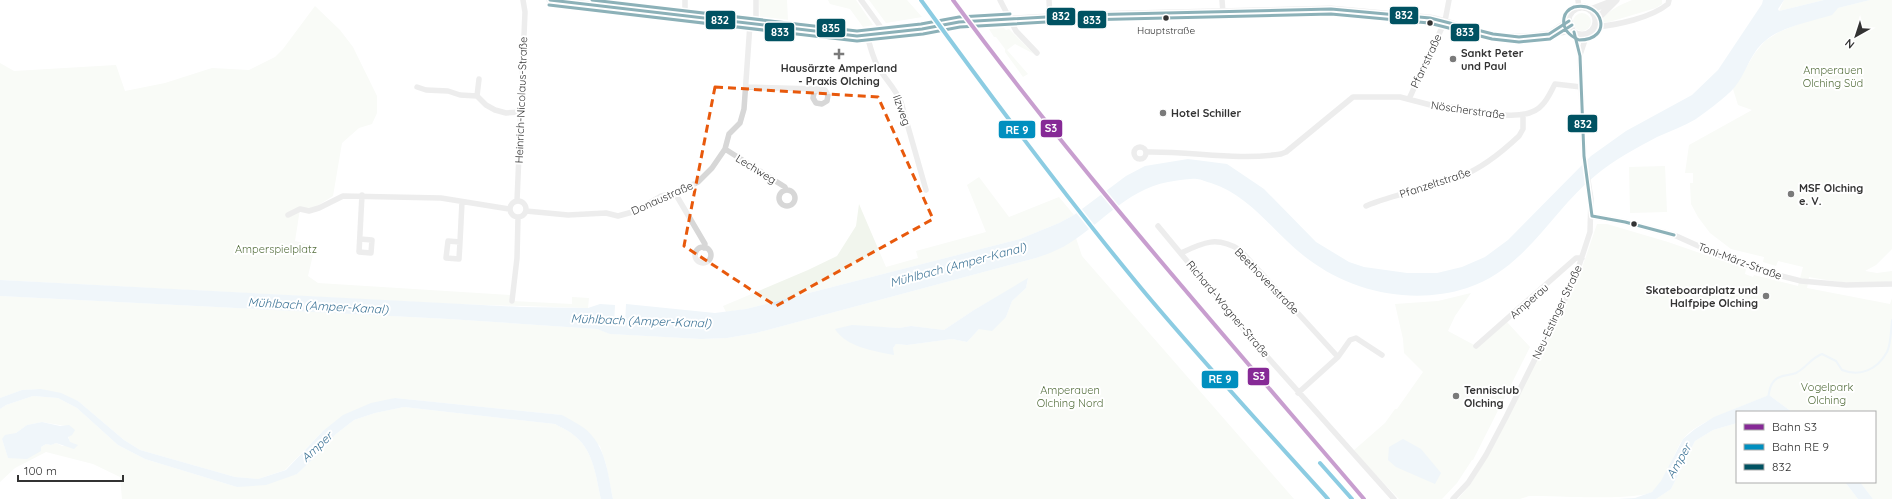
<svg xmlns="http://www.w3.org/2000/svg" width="1892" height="499" font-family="Quicksand,sans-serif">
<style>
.green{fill:#f1f5ed;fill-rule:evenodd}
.water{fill:#ddebf3}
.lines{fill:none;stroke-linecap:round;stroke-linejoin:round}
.stream{stroke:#ddebf3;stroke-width:2}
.canal{stroke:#ddebf3;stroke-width:7}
.minor{stroke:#d7d7d7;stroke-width:5.5}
.tertiary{stroke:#d7d7d7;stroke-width:7}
.bus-1-casing{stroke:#fff;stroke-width:6}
.bus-2-casing{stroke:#fff;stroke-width:6}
.bus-3-casing{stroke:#fff;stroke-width:6}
.bus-1{stroke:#005262;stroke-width:3}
.bus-2{stroke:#005262;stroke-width:3}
.bus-3{stroke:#005262;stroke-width:3}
.rail-1-casing{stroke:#fff;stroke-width:7}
.rail-2-casing{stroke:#fff;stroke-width:7}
.rail-1{stroke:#862996;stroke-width:4}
.rail-2{stroke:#008fbf;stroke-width:4}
.marked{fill:none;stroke:#e8590c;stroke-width:3;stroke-dasharray:8 5;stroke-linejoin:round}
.bus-dot{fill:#333;stroke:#fff;stroke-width:1.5}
.poi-dot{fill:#7a7a7a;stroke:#fff;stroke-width:1.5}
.labels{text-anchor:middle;stroke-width:4;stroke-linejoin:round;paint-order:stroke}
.bus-label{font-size:10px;fill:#333;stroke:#fff}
.poi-label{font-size:11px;font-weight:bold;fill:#333;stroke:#fff;text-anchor:start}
.street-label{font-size:11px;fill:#333;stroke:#fff}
.park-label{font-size:11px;fill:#56703f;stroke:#fff}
.water-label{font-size:12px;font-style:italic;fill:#3f7597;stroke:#fff}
.line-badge{stroke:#fff;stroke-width:1.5}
.badge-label{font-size:11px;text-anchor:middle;font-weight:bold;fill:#fff}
</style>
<rect width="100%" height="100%" fill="#fff"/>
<path class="green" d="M759,0H787L788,21L760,17Z
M828,0H856L873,25L863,27L850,9L830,4Z
M869,0H907L922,17L886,23Z
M1632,0H1662V4L1656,8L1609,22L1600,23C1606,11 1620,5 1632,0Z
M1784,0H1824L1779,11Z
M1870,0H1892V249L1876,265L1865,271L1877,273L1892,271V281C1864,286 1837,282 1809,277L1807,288L1890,304L1892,298V499H1873L1860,482H1875V412H1792L1769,395C1747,405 1696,421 1683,439C1672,455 1668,479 1652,492C1637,499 1591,497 1571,497C1557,496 1543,496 1529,496L1520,499H1458L1470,485L1488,455L1562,311L1580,274L1597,224H1607L1668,242L1746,269L1745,274L1753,277L1754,275L1798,286L1803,267L1778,261L1776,266L1763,262L1764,257L1731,249L1710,233L1698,217L1691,204L1690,183H1693V173H1685L1689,145L1752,110L1738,105L1733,89L1755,53L1765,41L1779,32L1838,8Z
M315,6L340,30L353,47L377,96V113L372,124L359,128L342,143L333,196L309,211L300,209L295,241L315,246L308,276L318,283L512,295V301L572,304V297L589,298L588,308L454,304L0,280V63L14,71L116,65L125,91L165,83L212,68L249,70L275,57L283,49Z
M1573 22a9 9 0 1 1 18 0a9 9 0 1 1-18 0Z
M1004,28L1006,30L1009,29L1034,54L1015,44L1007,50L1028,74L1023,77L1005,52V49L996,37H994L989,29Z
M1665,166L1667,212L1630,213L1629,167Z
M979,177L1009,217L1059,197L1074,215L1059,223L1020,239L746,309L726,312L723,306L808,270L837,256L856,226L859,204L886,267L918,258L916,251L986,232L967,185Z
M1076,238L1082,256L1294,499H613L606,464L600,446L562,415L395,398L323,431L285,470L258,479L235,477L140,450L124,440L78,401L41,389L22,390L0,398V296L449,319L597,329L611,334L701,339L727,338L756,333L1036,258L1062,247ZM1028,279L1026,288L1012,301L1006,317L979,329L967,342L952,339L907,345L896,344L893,348V355L882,327L899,328L911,326L944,330L974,310Z
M1471,293L1455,316L1448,331L1476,346L1507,322L1530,347L1473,460H1472L1457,483L1442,499H1399L1353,451L1385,423L1395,409H1397L1423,372L1404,353L1403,339L1395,304L1438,301Z
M33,396L58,398L77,408L118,445L145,459L237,487L297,474L316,456L336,434L354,420L375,413L404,407L555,424C562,428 570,431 576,437C594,452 596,478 601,499H122L120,477L93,464L46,452L15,468L0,482V409L6,405ZM42,422L66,426L70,443L75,444L62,446L56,443L51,445L46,444L41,447L8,458L2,439L16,433L27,425Z
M1737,423V482H1845L1858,499H1656L1671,489L1695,441L1713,430Z"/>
<path class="water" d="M1763,0H1784L1778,9L1779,11L1824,0H1870L1838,8L1832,15C1812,21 1781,27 1765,41C1750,53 1746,74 1734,88C1726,97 1706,112 1696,119C1684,126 1670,131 1657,137C1636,148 1614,160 1596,175C1551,211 1526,269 1467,288C1414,305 1353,293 1308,259C1274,234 1253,197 1211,183C1206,182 1201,179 1197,179C1188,178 1177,181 1168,182C1125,190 1099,227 1063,247C1055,251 1045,255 1036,258L756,333L727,338L701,339L610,334L597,329L449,319L0,296V280L521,307L588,308L600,304L615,305L614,325H625L626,304L715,313L746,309L1020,239L1059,223L1074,215L1126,176L1145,166L1188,159L1227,164L1264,189L1316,242L1349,262L1364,267L1407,273H1437L1462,267L1485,257L1508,240L1591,156L1626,131L1692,95L1718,70L1762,4Z
M1028,278L1026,288L1012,301L1006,317L992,331L979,329L967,342L952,339L907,345L896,344L893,348L894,355C874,351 846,347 835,329L852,325L899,328L911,326L944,330L974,310Z
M41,389L61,393L78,401L124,440L140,450L235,477L258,479L286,470L323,431L343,415L371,403L395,398L562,415C569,419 577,423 584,428C606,445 608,474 613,499H601C596,478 594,452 576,437C570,431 562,428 555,424L404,407L375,413L354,420L336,434L316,456L297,474L266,485L237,487L145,459L118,445L77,408L58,398L33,396L6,405L0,409V398L22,390Z
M1769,395L1792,412H1737V423L1713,430L1695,441L1671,489L1656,499H1618L1635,498L1652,492L1661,481L1683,439L1695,429L1714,417Z
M42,422L60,426L69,425L75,430L72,435L68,437L70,442L78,445L74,449L56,443L51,445L46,444L41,447V451L27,459L8,458L2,439L5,435L16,433L27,425Z
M1403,439L1421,449L1441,473L1435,484L1396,467L1388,460L1389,447Z
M1845,482H1860L1873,499H1858Z"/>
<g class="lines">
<path class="stream" d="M1768,397C1770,391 1769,385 1775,380C1781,374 1789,376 1796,373C1806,368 1811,358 1822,354L1836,361L1842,370C1860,377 1877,370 1887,352C1891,344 1891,330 1892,320"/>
<path class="canal" d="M605,320L635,322"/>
<path class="minor" d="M861,0L885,33
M1000,0L1016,31L1037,53
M1049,0L1050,16
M1222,0L1223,13
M1578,0L1579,8
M685,16V0
M756,19V0
M1595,27C1617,25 1651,18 1668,4L1669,0
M867,35C870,46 872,55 877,65C884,78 895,88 901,102L926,190
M1580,55L1587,34
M417,87L426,90L448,91L460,95L477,96L486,105L495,110L506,113L520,112
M746,87L818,89L825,90L828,95L827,101L822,104L816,103L813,98L814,93L818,89
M477,96L479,79
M1409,99L1445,21L1449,0
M1134 153a6 6 0 1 1 12 0a6 6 0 1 1-12 0Z
M725,149L785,187L786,190
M1146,152C1192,151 1236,161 1281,154L1286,152L1353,97H1400L1442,108L1452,107C1474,110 1526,125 1542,105C1548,99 1551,91 1555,84L1581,87
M779 198a8 8 0 1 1 16 0a8 8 0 1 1-16 0Z
M675,193L705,244L704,248
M510 209a8 8 0 1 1 16 0a8 8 0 1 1-16 0Z
M517,201L525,12L523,0
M1366,206C1396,193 1430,189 1461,176C1483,168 1502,152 1519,136L1523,129V115
M526,211L568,215L606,213L618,216L636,211L661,196L675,193L698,182L712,168L725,149L729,134L740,123L744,109L750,24
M288,215L300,209L309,211L319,208L343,196L441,198L509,209
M1592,216L1625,222L1674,235L1723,257L1774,274L1801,281L1846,285L1892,284
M1158,226L1255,343L1394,499
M360,239L372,240L371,253L359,252L362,195
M460,242L459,259L446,258L448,241L460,242L462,202
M695 255a8 8 0 1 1 16 0a8 8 0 1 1-16 0Z
M1181,253C1204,242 1217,236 1240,250L1338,357
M512,301L517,258L518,218
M1476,346L1576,258H1582
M1298,393L1338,357L1350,340L1356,338L1382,355
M1453,499L1468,483L1486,455L1506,417L1565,299L1576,275L1590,232L1591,199L1584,156L1580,56L1574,32"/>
<path class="tertiary" d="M550,0L790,29L857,36L922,29L959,22L1081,15L1331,9L1430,18C1451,22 1471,31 1492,35C1519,40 1546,35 1572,30
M1568 21a14 14 0 1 1 28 0a14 14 0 1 1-28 0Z
M1590,10L1611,2
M1596,20L1616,0
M1553,32L1569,21"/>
<defs>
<path id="bus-1" d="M550,0L857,36L922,29L959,22L1081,15L1331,9L1430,18L1493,34L1519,37L1549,34L1569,21
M1574,32L1580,56L1584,156L1592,216
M1592,216L1625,222L1674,235"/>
<path id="bus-2" d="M549,5L857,41L923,34L960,27L1081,20L1331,14L1429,23L1492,39L1519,42L1550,39L1572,25
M1564,18C1562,29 1570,36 1579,40C1614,40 1603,0 1574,7C1569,9 1565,12 1564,18"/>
<path id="bus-3" d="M592,0L857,31L921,24L959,17L1010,14"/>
</defs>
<use href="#bus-1" class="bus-1-casing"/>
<use href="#bus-2" class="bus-2-casing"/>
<use href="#bus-3" class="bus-3-casing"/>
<use href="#bus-1" class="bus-1"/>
<use href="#bus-2" class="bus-2"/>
<use href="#bus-3" class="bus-3"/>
<defs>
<path id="rail-1" d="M953,0C1081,174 1224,335 1364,499"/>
<path id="rail-2" d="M921,0C992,98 1064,195 1141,288C1201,360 1265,429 1328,499
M1320,463L1352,499"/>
</defs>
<use href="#rail-1" class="rail-1-casing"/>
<use href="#rail-2" class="rail-2-casing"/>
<use href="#rail-1" class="rail-1"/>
<use href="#rail-2" class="rail-2"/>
</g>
<path d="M0 0H1892V499H0ZM715,87L878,97L933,219L776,306L684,246Z" fill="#fff" fill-opacity=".55" fill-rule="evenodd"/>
<path class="marked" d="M715,87L878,97L933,219L776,306L684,246Z"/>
<g class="bus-dot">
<circle cx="1166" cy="18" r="3.5"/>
<circle cx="1430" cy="23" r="3.5"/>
<circle cx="1634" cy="224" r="3.5"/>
</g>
<g class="poi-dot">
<path d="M837 48h4v4h4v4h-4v4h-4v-4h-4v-4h4z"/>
<circle cx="1453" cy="59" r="4"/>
<circle cx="1163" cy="113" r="4"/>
<circle cx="1791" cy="194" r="4"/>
<circle cx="1766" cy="296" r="4"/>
<circle cx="1456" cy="396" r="4"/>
</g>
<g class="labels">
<g class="bus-label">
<text x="1166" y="34">Hauptstraße</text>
</g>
<g class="poi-label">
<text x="1461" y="57">Sankt Peter<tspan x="1461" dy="13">und Paul</tspan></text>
<text x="839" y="72" text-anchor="middle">Hausärzte Amperland<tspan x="839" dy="13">- Praxis Olching</tspan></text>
<text x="1171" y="117">Hotel Schiller</text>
<text x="1799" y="192">MSF Olching<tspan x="1799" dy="13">e. V.</tspan></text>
<text x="1758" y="294" text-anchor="end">Skateboardplatz und<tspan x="1758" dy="13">Halfpipe Olching</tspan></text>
<text x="1464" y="394">Tennisclub<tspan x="1464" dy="13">Olching</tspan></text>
</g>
<g class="street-label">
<text transform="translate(1426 61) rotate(-65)" y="4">Pfarrstraße</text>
<text transform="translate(521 100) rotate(-88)" y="4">Heinrich-Nicolaus-Straße</text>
<text transform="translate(902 110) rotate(70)" y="4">Ilzweg</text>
<text transform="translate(1468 110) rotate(8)" y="4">Nöscherstraße</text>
<text transform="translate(756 169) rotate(32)" y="4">Lechweg</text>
<text transform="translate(1435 183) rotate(-18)" y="4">Pfanzeltstraße</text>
<text transform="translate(662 198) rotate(-24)" y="4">Donaustraße</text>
<text transform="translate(1740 261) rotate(20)" y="4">Toni-März-Straße</text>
<text transform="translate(1267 281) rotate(46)" y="4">Beethovenstraße</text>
<text transform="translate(1529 301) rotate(-41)" y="4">Amperau</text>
<text transform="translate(1228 309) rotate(50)" y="4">Richard-Wagner-Straße</text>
<text transform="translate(1557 312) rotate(-65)" y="4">Neu-Estinger Straße</text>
</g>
<g class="park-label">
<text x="1833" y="74">Amperauen<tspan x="1833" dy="13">Olching Süd</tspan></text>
<text x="276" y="253">Amperspielplatz</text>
<text x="1827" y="391">Vogelpark<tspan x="1827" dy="13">Olching</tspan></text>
<text x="1070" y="394">Amperauen<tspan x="1070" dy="13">Olching Nord</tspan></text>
</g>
<g class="water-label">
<text transform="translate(958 265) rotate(-15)" y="4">Mühlbach (Amper-Kanal)</text>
<text transform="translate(318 306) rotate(3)" y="4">Mühlbach (Amper-Kanal)</text>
<text transform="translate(641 321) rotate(2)" y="4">Mühlbach (Amper-Kanal)</text>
<text transform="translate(317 447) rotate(-43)" y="4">Amper</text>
<text transform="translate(1679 461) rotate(-60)" y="4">Amper</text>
</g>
</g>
<g class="line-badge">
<rect x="1389" y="6" width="30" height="19" rx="4" fill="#005262"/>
<rect x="1046" y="7" width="30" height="19" rx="4" fill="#005262"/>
<rect x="1077" y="10" width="30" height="19" rx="4" fill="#005262"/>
<rect x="705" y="10" width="31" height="20" rx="4" fill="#005262"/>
<rect x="816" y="18" width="30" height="20" rx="4" fill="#005262"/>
<rect x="764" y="22" width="31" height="20" rx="4" fill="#005262"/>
<rect x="1450" y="23" width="30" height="19" rx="4" fill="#005262"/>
<rect x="1567" y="114" width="31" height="19" rx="4" fill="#005262"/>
<rect x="1040" y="119" width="23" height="19" rx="4" fill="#862996"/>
<rect x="998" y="120" width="38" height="19" rx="4" fill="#008fbf"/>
<rect x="1247" y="367" width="23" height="19" rx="4" fill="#862996"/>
<rect x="1201" y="370" width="38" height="19" rx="4" fill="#008fbf"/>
</g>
<g class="badge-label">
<text x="1404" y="19">832</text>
<text x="1061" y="20">832</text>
<text x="1092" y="24">833</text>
<text x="720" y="24">832</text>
<text x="831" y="32">835</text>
<text x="780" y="36">833</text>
<text x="1465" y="36">833</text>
<text x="1583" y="128">832</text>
<text x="1051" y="132">S3</text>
<text x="1017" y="134">RE 9</text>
<text x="1259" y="380">S3</text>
<text x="1220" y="383">RE 9</text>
</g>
<rect x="1736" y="411" width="140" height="72" fill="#ffffff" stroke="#adadad"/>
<rect x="1744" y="424" width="20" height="6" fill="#862996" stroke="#adadad"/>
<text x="1772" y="431" font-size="12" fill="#333333">Bahn S3</text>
<rect x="1744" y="444" width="20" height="6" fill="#008fbf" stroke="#adadad"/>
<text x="1772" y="451" font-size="12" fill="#333333">Bahn RE 9</text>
<rect x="1744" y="464" width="20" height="6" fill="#005262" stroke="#adadad"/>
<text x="1772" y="471" font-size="12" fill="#333333">832</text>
<g transform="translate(1856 36) rotate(219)" stroke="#ffffff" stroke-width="3" paint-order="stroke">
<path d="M0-3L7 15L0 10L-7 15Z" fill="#333333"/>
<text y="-6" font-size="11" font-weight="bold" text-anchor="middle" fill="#333333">N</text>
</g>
<path d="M18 475v6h105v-6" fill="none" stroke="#333333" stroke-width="2"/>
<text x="24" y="475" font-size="12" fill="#333333" stroke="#ffffff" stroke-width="3" paint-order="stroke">100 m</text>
</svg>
